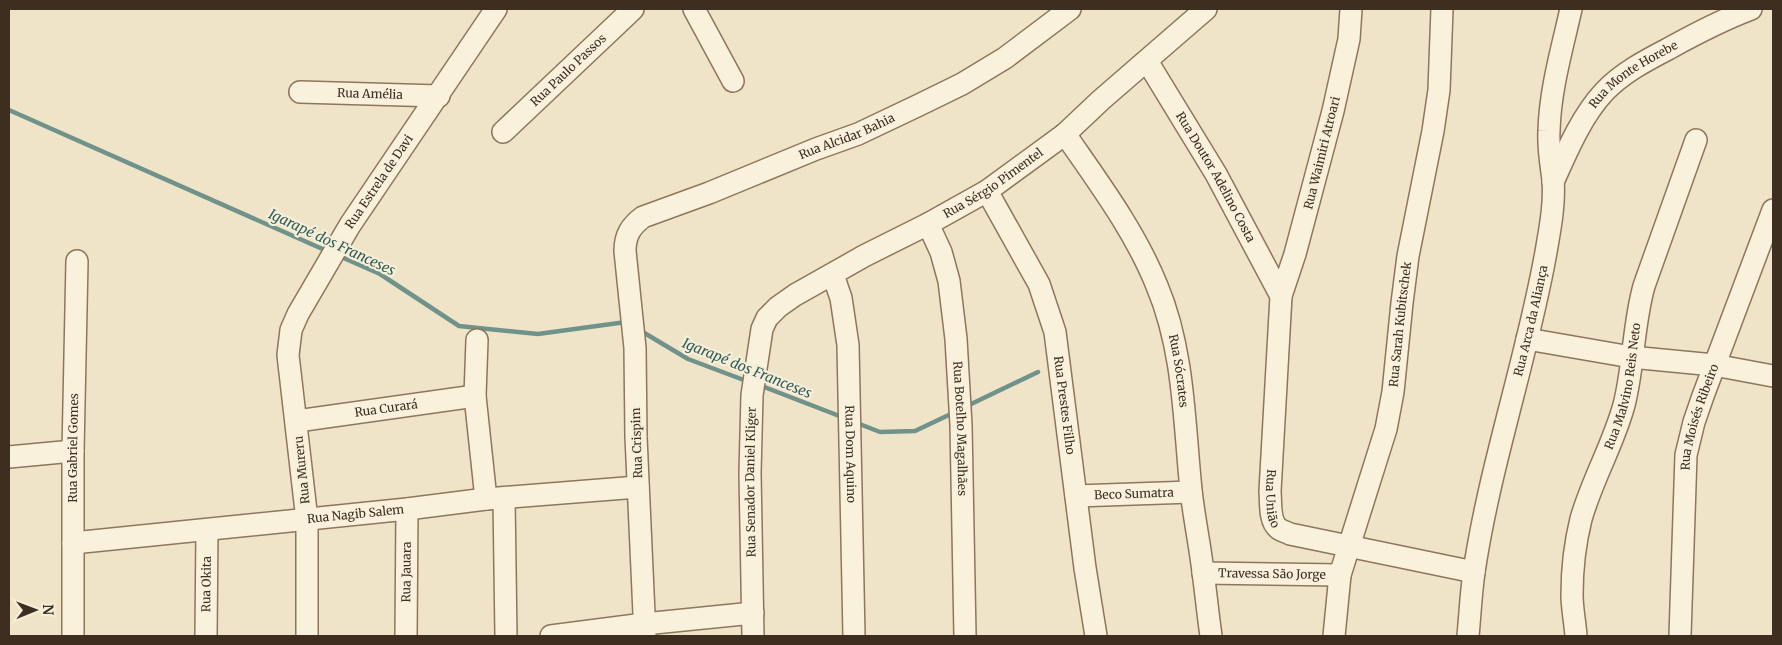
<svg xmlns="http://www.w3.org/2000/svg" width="1782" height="645" font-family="Merriweather,serif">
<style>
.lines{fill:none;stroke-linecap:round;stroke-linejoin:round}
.stream{stroke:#6f938a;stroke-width:4.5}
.minor-casing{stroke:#8d765c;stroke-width:24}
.minor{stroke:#faf1dc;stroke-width:21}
.labels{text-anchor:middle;stroke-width:4.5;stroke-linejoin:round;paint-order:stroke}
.street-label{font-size:12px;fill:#3d2e20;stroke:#f7eed8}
.water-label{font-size:14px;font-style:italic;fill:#2f5d5a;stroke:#f7eed8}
</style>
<rect width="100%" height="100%" fill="#f0e4c8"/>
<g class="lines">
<path class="stream" d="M9,110L327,251
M339,256L380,274L459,326L538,334L626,322
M641,331L688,359L749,382
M759,385L842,417
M967,406L1038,372
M857,423L880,432L915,431L953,413"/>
<defs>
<g id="minor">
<path d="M694,9L733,81"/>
<path id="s1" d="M1351,9L1349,39L1333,111L1295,254L1281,296L1270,491C1271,502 1269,521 1278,528C1281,531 1287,532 1290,534L1474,572"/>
<path id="s2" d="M1147,61L1216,174L1281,296"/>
<path id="s3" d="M300,92L439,96"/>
<path id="s4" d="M503,132L633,9"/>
<path id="s5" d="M1065,134C1098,182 1135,231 1157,286C1184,350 1184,421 1191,490C1194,518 1200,545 1203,572C1206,594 1208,615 1211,636"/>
<path id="s6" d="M1553,182C1567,151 1581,117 1604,92C1622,73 1645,61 1668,49C1695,34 1722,20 1751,9"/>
<path id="s7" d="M987,191L1039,284L1055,332L1085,568L1096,636"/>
<path id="s8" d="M928,224L941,252L949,281L956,339L961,425L965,636"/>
<path id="s9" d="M833,275L841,298L848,345L854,636"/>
<path d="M1527,339L1631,357L1714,365L1773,376"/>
<path d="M477,340L475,396L486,499"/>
<path id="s10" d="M297,421L475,396"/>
<path d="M9,457L73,451"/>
<path id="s11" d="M1076,496L1191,492"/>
<path d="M504,498L506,636"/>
<path id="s12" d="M73,543L407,509L486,499L638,487"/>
<path id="s13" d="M1203,573L1340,575"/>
<path id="s14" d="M73,636V451L77,261"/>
<path id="s15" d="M206,636L207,530"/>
<path id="s16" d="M307,636V520L288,355L291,330L298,314L350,225L496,9"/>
<path id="s17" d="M406,636L407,509"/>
<path d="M551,636L644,624L753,613"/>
<path id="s18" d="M645,636L636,437L635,348L625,251C625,235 631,226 643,217L709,193L816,149L858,134L917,106L962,84L1005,58L1070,9"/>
<path id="s19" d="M753,636L750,473L752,395L762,329L767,318L778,307L795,295L864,256L928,224L987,191L1065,134L1101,100L1206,9"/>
<path id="s20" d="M1334,636L1340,575L1386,429L1393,392L1402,303L1408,256L1433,131L1439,90L1442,9"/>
<path id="s21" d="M1468,636C1470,615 1471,593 1474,572C1490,464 1527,359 1546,252C1550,229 1555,203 1553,180C1551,164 1548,148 1549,131C1550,90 1562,49 1571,9"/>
<path id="s22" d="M1576,636C1575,622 1572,608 1572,595C1572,570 1575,543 1581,519C1592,480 1613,445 1624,405C1634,366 1633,325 1644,286L1696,140"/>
<path id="s23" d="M1680,636L1686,455L1694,422L1703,396L1773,210"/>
</g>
</defs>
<use href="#minor" class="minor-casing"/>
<use href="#minor" class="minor"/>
</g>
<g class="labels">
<g class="street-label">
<text dy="4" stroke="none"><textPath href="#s4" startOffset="90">Rua Paulo Passos</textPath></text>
<text dy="4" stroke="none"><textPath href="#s6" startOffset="138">Rua Monte Horebe</textPath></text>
<text dy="4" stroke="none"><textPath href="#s3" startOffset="70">Rua Amélia</textPath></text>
<text dy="4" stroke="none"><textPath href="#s18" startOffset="645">Rua Alcidar Bahia</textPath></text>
<text transform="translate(1322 153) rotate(-76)" y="4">Rua Waimiri Atroari</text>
<text dy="4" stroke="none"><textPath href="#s2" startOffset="135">Rua Doutor Adelino Costa</textPath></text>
<text dy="4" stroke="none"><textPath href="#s16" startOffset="480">Rua Estrela de Davi</textPath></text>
<text dy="4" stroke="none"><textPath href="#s19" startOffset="584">Rua Sérgio Pimentel</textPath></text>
<text dy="4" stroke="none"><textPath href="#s21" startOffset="322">Rua Arca da Aliança</textPath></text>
<text dy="4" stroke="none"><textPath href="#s20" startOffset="320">Rua Sarah Kubitschek</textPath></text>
<text dy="4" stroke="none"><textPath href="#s5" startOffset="266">Rua Sócrates</textPath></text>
<text dy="4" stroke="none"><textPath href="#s22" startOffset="258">Rua Malvino Reis Neto</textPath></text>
<text dy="4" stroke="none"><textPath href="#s7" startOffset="231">Rua Prestes Filho</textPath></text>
<text dy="4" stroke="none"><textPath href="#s10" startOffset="90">Rua Curará</textPath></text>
<text dy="4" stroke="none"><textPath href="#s23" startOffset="221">Rua Moisés Ribeiro</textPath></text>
<text dy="4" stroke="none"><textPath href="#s8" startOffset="209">Rua Botelho Magalhães</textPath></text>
<text transform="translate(637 443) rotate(-92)" y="4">Rua Crispim</text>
<text dy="4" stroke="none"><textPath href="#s14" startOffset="188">Rua Gabriel Gomes</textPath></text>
<text dy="4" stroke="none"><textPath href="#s9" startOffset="181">Rua Dom Aquino</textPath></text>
<text transform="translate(302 470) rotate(-96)" y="4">Rua Mureru</text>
<text dy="4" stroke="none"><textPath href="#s19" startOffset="154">Rua Senador Daniel Kliger</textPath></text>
<text dy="4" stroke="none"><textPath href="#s11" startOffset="58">Beco Sumatra</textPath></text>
<text dy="4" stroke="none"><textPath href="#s1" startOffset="499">Rua União</textPath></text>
<text dy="4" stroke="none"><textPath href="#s12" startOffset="284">Rua Nagib Salem</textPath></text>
<text dy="4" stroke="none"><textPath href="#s17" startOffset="64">Rua Jauara</textPath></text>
<text dy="4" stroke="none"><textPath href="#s13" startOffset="69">Travessa São Jorge</textPath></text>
<text dy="4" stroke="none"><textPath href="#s15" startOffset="52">Rua Okita</textPath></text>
</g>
<g class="water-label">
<text transform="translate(332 242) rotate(25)" y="5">Igarapé dos Franceses</text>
<text transform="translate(747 368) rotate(22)" y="5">Igarapé dos Franceses</text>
</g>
</g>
<rect width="1782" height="645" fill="none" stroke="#3d2e20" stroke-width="20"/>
<g transform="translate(35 610) rotate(89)" stroke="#f7eed8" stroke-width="4" paint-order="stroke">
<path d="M0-4L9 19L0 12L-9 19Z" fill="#3d2e20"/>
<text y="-8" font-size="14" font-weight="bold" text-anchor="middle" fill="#3d2e20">N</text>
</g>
</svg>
